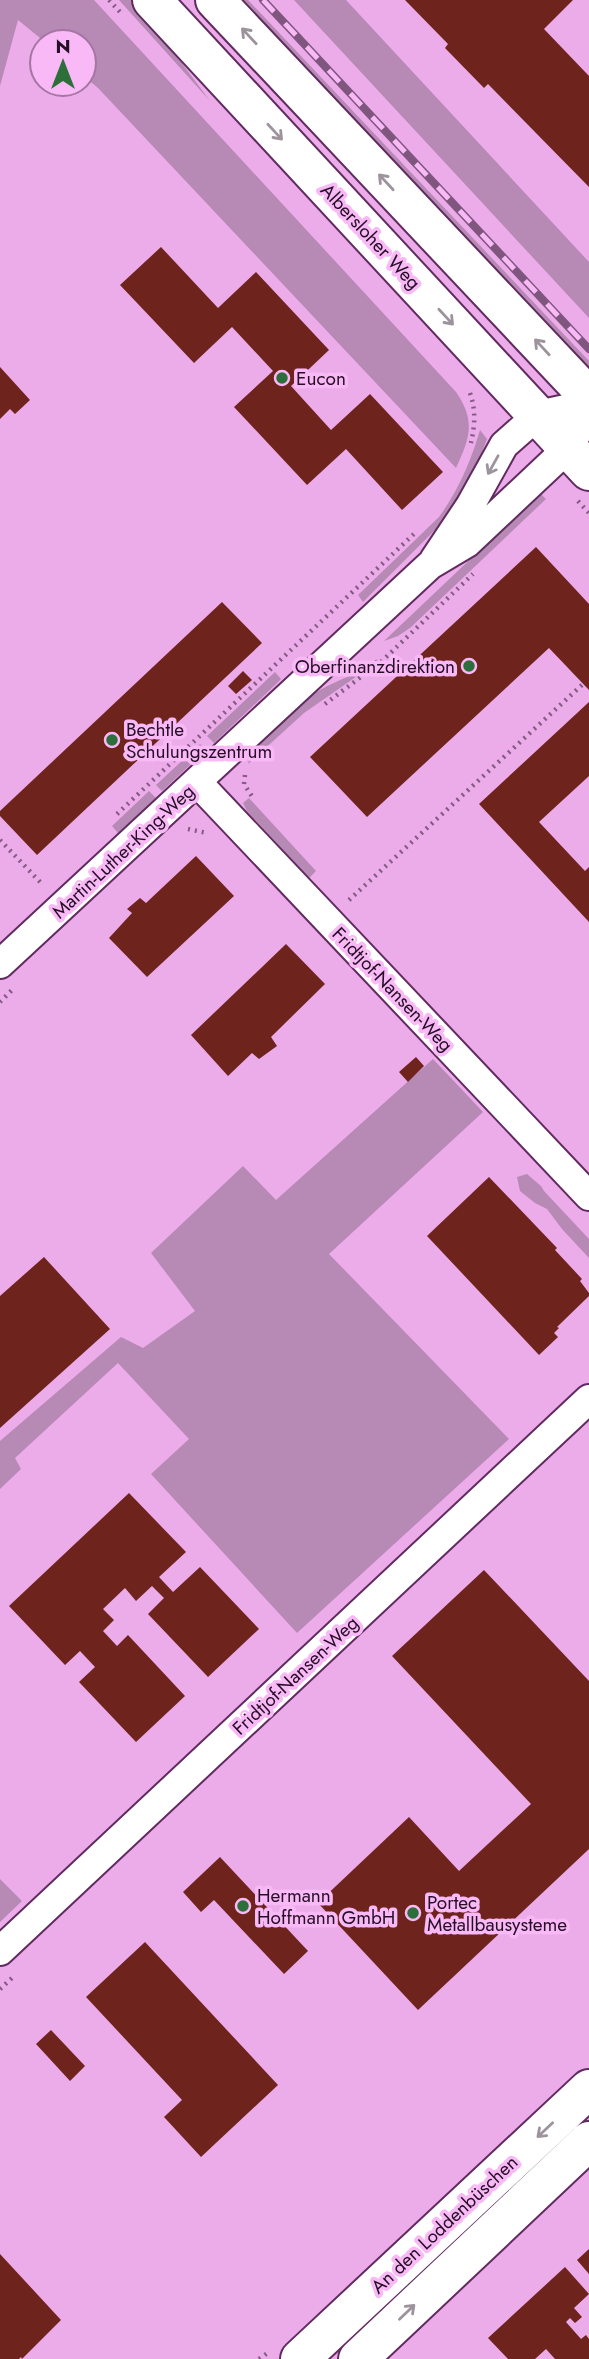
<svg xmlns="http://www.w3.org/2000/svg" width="589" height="2359" font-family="Jost,sans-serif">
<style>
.green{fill:#b789b5}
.building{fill:#6e231d}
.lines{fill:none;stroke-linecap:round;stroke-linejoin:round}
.minor-casing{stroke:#612b60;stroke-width:32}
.secondary-casing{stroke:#612b60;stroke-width:42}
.path{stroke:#845a83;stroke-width:4.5;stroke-dasharray:2 5;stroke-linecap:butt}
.minor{stroke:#fff;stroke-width:28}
.secondary{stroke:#fff;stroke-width:38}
.rail-casing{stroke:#7f567e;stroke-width:8}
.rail{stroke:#f9b9f6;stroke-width:5;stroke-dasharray:16;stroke-linecap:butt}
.oneway{stroke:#9d939d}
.poi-dot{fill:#2c6f3a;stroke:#f9b9f6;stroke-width:2.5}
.labels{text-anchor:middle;stroke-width:7;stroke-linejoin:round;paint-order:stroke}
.street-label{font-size:19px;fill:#260f26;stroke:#f9b9f6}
.poi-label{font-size:19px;fill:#260f26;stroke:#f9b9f6;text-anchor:start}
</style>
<rect width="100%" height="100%" fill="#ecace9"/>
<path class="green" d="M0,0H94L456,392C476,421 470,438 456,468L98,88L84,76V42H45L18,20L0,86Z
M119,0H132L146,15L210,101Z
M235,0H248L589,361V374Z
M294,0H346L589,262V318Z
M480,430L487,439L476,468L451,514L363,602L358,595L439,517C458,491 471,461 480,430Z
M540,493L546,499L410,628L398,636L384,641Z
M275,672L281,679L275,685L214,743L207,736Z
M363,672L304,713L248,764C259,722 324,682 363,672Z
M200,744L206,750L162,791L156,785Z
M149,791L156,798L118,833L112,826Z
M249,798L316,871L309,878L247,811L243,803Z
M433,1059L483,1112L329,1254L509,1439L297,1633L151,1474L189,1439L118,1363L15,1458L21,1469L0,1489V1441L121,1337L143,1348L195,1311L151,1253L243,1166L276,1200Z
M527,1174L541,1186L544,1191L589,1239V1258L562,1229L547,1209L535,1203L520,1191L517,1177Z
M0,1879L22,1901L0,1922Z"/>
<path class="building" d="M405,0H573L544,29L589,76V187L488,84L484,88L445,48L448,44Z
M161,247L218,308L256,272L329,350L291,386L331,430L370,394L443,472L402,510L346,449L307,485L234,407L273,371L232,327L194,363L120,285Z
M0,367L30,400L15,414L10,409L0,419Z
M536,547L589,604V690L549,648L367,817L310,757Z
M222,602L262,643L37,855L0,816V811Z
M243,671L252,680L236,694L228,686Z
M589,702V776L539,822L585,871L589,867V922L479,804Z
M196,856L234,896L147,977L109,938L132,913L127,909L140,898L146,903Z
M286,944L325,984L271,1037L277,1046L259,1059L252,1053L228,1076L191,1035Z
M416,1057L424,1066L408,1082L399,1072Z
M489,1177L557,1248L555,1250L582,1279L580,1281L589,1293V1296L557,1327L559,1328L554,1333L558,1337L539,1355L427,1236Z
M44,1257L110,1329L0,1428V1296Z
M129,1493L186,1552L159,1577L173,1592L200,1567L259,1629L208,1677L148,1614L164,1598L152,1586L136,1601L125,1588L103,1609L114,1620L103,1631L117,1646L128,1635L185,1696L136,1742L79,1682L95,1667L80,1651L65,1665L9,1606Z
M484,1570L589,1681V1849L418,2010L318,1903L409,1817L459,1871L531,1804L392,1656Z
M220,1857L308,1951L284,1974L214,1900L201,1912L183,1892Z
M145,1942L278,2085L201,2157L164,2117L182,2100L86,1997Z
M51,2030L85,2066L70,2081L36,2044Z
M589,2249V2274L577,2260Z
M0,2254L61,2320L22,2359L21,2357L19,2359H0Z
M565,2267L589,2294L574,2308L582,2317L575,2323L570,2318L566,2322L581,2339L586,2335L589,2339V2359H555L546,2349L535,2359H508L488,2338Z"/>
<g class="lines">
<defs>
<path id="minor" d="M434,560L470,506L504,445L538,415L589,404
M197,782L589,1196
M0,964L430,565L467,543L568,448L589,413
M0,1951L589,1399"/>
<path id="secondary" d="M152,0L589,471
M215,0L589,397
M300,2359L589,2089
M358,2359L589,2141"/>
</defs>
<use href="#minor" class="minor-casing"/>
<use href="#secondary" class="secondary-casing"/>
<path class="path" d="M109,0L120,12
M470,393C476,410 475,425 471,443
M578,501L589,513
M362,666L381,661
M325,704L382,661L473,574
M245,775L244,784L253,798
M117,814L416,532
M188,829L207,833
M0,840L42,884
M349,900L583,684
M0,1002L12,990
M0,1989L12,1978
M259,2359L269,2352"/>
<use href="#minor" class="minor"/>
<use href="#secondary" class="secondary"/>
<defs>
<path id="rail" d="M263,0L589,349"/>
</defs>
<use href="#rail" class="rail-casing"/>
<use href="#rail" class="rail"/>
</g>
<defs><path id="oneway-shaft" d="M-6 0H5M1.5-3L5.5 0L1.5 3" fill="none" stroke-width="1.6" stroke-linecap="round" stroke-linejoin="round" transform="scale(1.75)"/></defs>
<g class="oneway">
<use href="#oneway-shaft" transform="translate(249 36) rotate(-133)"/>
<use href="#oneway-shaft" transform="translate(275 132) rotate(47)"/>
<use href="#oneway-shaft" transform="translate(386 182) rotate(-133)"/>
<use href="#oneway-shaft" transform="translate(446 317) rotate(47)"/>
<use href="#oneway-shaft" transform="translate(542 347) rotate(-133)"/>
<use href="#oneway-shaft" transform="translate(493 465) rotate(119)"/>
<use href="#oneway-shaft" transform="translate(545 2130) rotate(137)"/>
<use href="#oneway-shaft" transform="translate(407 2312) rotate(-44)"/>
</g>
<g class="poi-dot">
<circle cx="282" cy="378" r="7"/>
<circle cx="469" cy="666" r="7"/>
<circle cx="112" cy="740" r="7"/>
<circle cx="243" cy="1906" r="7"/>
<circle cx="413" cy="1913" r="7"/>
</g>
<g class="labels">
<g class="street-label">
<text transform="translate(371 236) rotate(47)" y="7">Albersloher Weg</text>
<text transform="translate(123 851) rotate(-43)" y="7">Martin-Luther-King-Weg</text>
<text transform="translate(393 989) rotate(46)" y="7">Fridtjof-Nansen-Weg</text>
<text transform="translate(295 1675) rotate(-43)" y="7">Fridtjof-Nansen-Weg</text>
<text transform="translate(444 2224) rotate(-43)" y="7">An den Loddenbüschen</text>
</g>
<g class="poi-label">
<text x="296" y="385">Eucon</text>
<text x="455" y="673" text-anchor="end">Oberfinanzdirektion</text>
<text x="126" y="736">Bechtle<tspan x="126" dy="22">Schulungszentrum</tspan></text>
<text x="257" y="1902">Hermann<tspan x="257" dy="22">Hoffmann GmbH</tspan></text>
<text x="427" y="1909">Portec<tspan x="427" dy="22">Metallbausysteme</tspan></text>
</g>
</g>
<g transform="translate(63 63)"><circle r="33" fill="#f9b9f6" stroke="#a575a3" stroke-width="2"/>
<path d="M0-5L12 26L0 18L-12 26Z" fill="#2c6f3a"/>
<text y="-10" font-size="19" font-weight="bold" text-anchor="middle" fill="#260f26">N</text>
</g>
</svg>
